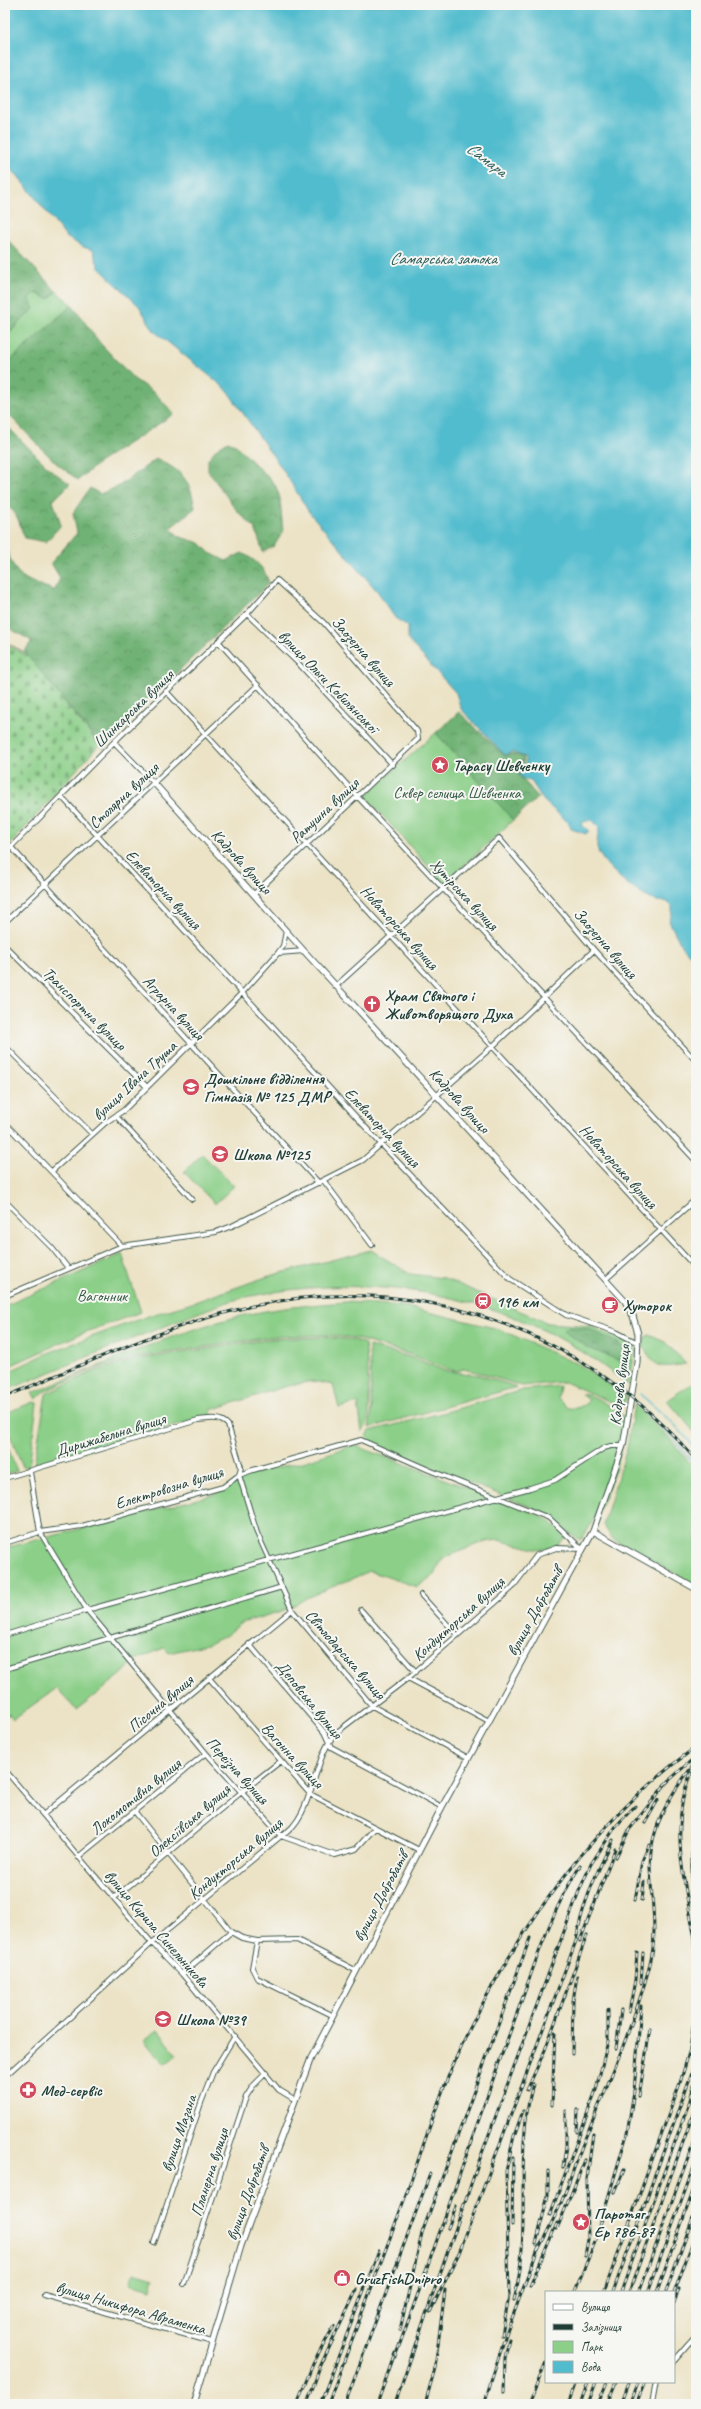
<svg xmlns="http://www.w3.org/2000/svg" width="701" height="2409" font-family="Caveat,sans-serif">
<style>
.green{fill:#8bcf88;stroke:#55865e}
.forest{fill:url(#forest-crowns);stroke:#487854}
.cemetery{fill:url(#cemetery-stones);stroke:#55865e}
.water{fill:#51bcce;stroke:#387c81}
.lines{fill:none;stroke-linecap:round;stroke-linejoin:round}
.stream{stroke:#51bcce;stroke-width:1.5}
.minor-casing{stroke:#3e564a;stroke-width:6}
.tertiary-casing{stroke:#3e564a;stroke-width:7}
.minor{stroke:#fff;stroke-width:4}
.tertiary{stroke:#fff;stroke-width:5}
.rail-casing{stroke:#1f3d34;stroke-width:3}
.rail{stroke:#f6f6f2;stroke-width:1.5;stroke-dasharray:4.5;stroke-linecap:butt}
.labels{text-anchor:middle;stroke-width:4;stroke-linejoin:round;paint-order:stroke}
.street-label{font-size:16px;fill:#1f3d34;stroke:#f6f6f2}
.poi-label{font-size:16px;font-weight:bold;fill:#1f3d34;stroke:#f6f6f2;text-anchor:start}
.park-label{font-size:16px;fill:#355a45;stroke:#f6f6f2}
.water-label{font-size:17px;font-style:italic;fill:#2c5d5a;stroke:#f6f6f2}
</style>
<defs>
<pattern id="forest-crowns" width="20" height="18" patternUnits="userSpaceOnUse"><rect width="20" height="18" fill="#70b274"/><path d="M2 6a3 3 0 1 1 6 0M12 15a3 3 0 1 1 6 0" fill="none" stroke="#5b9260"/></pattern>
<pattern id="cemetery-stones" width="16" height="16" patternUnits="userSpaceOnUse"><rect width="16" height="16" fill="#8bcf88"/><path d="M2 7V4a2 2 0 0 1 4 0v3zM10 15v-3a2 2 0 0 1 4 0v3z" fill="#71a970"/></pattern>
</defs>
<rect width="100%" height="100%" fill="#f6f6f2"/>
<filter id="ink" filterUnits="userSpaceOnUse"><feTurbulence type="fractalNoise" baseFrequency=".025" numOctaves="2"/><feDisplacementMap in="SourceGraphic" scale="8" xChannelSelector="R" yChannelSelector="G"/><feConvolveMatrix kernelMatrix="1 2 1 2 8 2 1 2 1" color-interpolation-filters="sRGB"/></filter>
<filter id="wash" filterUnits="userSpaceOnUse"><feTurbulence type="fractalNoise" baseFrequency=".012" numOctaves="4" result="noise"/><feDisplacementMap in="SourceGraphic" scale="16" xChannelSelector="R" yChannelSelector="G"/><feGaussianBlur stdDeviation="0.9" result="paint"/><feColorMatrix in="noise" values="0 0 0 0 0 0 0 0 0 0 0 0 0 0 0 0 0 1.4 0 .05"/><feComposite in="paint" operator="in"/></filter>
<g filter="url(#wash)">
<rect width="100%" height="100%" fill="#ece3c6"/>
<path class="green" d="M56,291L72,305L12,359L5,370V343L9,332L17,326L29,298L36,293L49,299Z
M459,712L505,756L512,754L523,757L524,769L518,774L538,797L444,884L365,796Z
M202,1154L234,1186L215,1204L184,1172Z
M371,1250L410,1274L444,1278L548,1323L590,1326L636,1346L629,1385C602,1365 575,1345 545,1331C451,1285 343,1276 242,1298C214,1305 187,1318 160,1328C108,1348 57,1369 5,1391L6,1373L48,1353L148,1316L189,1304L269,1276Z
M122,1254L141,1312L78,1335L5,1368V1306Z
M346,1302L403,1306L499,1329L582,1366L627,1397L622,1407L565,1382L522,1386L480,1373L463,1369L456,1371L446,1369L415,1356L354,1338L326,1335L271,1337L133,1358L91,1370L44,1392L36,1399L32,1393C100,1367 166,1334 237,1317C273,1308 309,1305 346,1302Z
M649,1335L665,1342L686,1364C659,1368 658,1370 643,1347L645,1337Z
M326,1337L354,1340L365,1344C367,1358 372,1414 367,1424C366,1427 363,1430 362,1432L358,1403L339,1408L333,1385L312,1381L284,1387L211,1410L210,1416L34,1465L46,1394L92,1372L133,1360L271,1339Z
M369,1346L414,1358L445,1371L479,1375L517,1387L369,1428L372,1409Z
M696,1381V1434L667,1400Z
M560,1386L558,1398L568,1408C577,1409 583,1407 589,1400L581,1394C600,1396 610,1408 625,1417C629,1446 599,1516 581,1540C567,1535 557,1520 543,1512L380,1447L369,1440L367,1435L370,1431L446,1412L523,1390Z
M33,1402L37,1403L29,1467H23L8,1430L6,1413Z
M634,1405L669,1438L696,1470V1585L613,1539L603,1525L627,1448Z
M5,1440L17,1471L5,1474Z
M354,1445L537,1514L550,1521L566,1537L556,1546L539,1550L498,1540L480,1543L442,1559L435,1574L417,1587L370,1571L306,1598L291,1608L242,1623L225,1636L208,1644L169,1653L164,1648L135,1660L122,1674L76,1710L57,1688L13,1719L9,1714L5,1718V1548L209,1496L225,1490L254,1472L303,1462Z
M158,2030L177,2055L164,2065L144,2040Z
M134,2272L154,2278L151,2289L131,2283Z"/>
<path class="forest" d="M5,237L56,291L49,299L36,293L29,298L34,309L9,332L5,343Z
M72,305L100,343L134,379L156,394L174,414L100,462L78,480L56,463L5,411V370L12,359Z
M5,424L51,470L70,484L53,501L61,525L46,542L25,538C19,527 19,510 5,506Z
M228,441L235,444L275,484L280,498L283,532L274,546L263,552L255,528L238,512L208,471V459L217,448Z
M156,459C182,470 190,480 195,508L170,528L180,537L200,543L210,553L226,561L242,553C257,561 264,567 269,583L115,733L104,749L24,652L5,642L24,652L32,641L5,626V539C12,575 21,580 55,590L60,578L51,563L77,533L73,513L90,488L100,494L119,486Z
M459,712L505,756L512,754L523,757L524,769L518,774L538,797L513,820L436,733Z
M568,1327L589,1329L618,1343L627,1351L631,1361L626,1363L588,1348L563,1331Z"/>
<path class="cemetery" d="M5,644L29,657L99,745L5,850Z"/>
<path class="water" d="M5,5H696V961L681,945L669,921L672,914V906L666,901C649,907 604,867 598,851C595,845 599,834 599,827L592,820L583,822L582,826L589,831L586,834L571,829L569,823L544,801L531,781L525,780L519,775L526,769L525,757L512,752L505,755L461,709L456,693L408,640V626L395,618L378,592L309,512L283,470L226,389L154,331L139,306L99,268L93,250L83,247L66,237L18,176L5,164Z"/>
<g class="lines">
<path class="stream" d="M640,1394L674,1424L696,1449
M637,1404L668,1433L696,1465"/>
</g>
</g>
<g filter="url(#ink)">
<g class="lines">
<defs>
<path id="minor" d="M247,614L298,663L393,765
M218,641L357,796L696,1161
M166,691L696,1268
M114,742L154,783
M61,796L381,1144L510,1279L566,1315L616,1332L638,1343
M11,847L319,1183
M5,853L114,742L247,614L277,580L324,623L417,731L418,739L254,894
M5,922L258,685
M5,946L147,1087
M279,953L304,951
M337,985L499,838L594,950L696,1061
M5,1046L92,1134
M116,1116L192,1199
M5,1123L122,1246
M52,1171L105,1123L124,1110L243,992L278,953L283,946L286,931
M324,1181L372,1245
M5,1201L52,1248L68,1268
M606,1279L696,1199
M5,1296L122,1246L216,1232L232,1226L363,1160L493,1046L594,950
M30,1472L40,1532L87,1610L206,1753L281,1836L335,1855L356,1849L375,1828
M5,1478L198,1420C209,1419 220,1416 228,1425L241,1467L239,1475L257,1533L292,1610L372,1706L468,1758
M5,1543L40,1532L82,1526L223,1487L239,1475L253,1470L361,1440L429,1470L549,1518L582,1549
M421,1595L457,1635
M361,1610L416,1672
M5,1635L87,1610L530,1488L555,1480L604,1448L611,1446H623
M249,1644L324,1732L331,1747L442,1807
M5,1669L282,1587
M209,1678L310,1794L419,1850
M408,1678L489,1721
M5,1770L152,1943L182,1974L279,2090L294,2099
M135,1812L231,1932L242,1938L257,1941L297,1940L355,1970
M44,1814L292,1610
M78,1857L206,1753
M114,1898C170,1853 223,1805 281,1761
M257,1941L252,1968L257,1978L332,2015
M182,1974L231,1932
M5,2076L152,1943L281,1836C314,1819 312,1756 337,1732L408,1678L496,1602L512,1588L537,1555L556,1548L583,1549
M154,2243L201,2103L213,2072L235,2036
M184,2284L246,2097L253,2086L266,2073
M44,2295L212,2342
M674,2361L696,2336
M652,2404L656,2382"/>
<path id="tertiary" d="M154,783L304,951L625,1301L633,1316L638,1334L637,1363L623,1446L593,1531L442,1807L311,2058L241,2246L194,2404
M593,1531L696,1589"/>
</defs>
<use href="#minor" class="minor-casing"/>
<use href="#tertiary" class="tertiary-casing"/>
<use href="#minor" class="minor"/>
<use href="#tertiary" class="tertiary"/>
<defs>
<path id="rail" d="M5,1397C83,1365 162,1327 244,1308C414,1267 584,1329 696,1460
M691,1773C668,1825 686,1891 696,1944
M664,1785L696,1756
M645,1823L658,1800
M616,1826L635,1806
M616,1857L629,1830L668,1781
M692,1891V1855L696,1823
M635,1900L642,1861L649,1845
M642,1900L644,1882
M694,1940L696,1972
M580,1941L615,1849
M641,1983L643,1953
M629,2012L635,1980L637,1953
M616,2049L621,2010
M572,2054L573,2001L577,1976
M527,2090L545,2050L587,1935
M639,2096L650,2029
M552,2105L555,2033
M577,2132L578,2110
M563,2167L566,2146V2111
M615,2192L624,2170
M550,2215L596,2090L608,2041V2010
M512,2225L513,2157
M448,2228L456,2206
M557,2229L585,2160
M595,2242L627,2134L634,2091L641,2006
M536,2244L548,2195V2171
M538,2250C546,2234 554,2219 561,2203C571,2179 578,2154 589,2129C611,2077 634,2023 649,1968C659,1933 651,1901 650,1866C650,1826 672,1791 696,1762
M585,2256L588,2239L587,2179L593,2133
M530,2286L557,2223
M575,2291L597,2237
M604,2292L680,2083L690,2049L696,2006
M613,2292L696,2061
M621,2292L690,2100L696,2077
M629,2292L696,2106
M639,2292L696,2135
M648,2292L696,2161
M657,2292L696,2183
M666,2292L696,2209
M674,2293L696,2233
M514,2300C533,2229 513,2155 533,2084
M674,2303L679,2289
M430,2312L459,2253L576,1941C582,1904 596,1873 613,1840
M400,2330L422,2233L530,1938
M502,2335L509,2295L506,2171L514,2136L523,2111
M395,2357C436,2247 472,2135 513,2024C533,1971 549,1914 580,1866
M504,2392L505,2358L509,2339
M297,2404L313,2364L334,2326
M307,2404L320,2367L357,2289
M320,2404L379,2251
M328,2404C354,2334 380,2264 406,2195C426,2139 443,2082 469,2030C523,1922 597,1818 696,1747
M345,2404L430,2174
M377,2404L395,2353
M395,2404L478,2164L579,1891L591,1864L616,1826
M425,2404L435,2368L445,2290
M484,2404L505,2337L539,2246
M529,2404L546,2362
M568,2404L576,2382
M580,2404L588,2382
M588,2404L596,2382
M598,2404L607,2382
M607,2404L616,2382
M621,2404L629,2382
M630,2404L638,2382
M636,2404L645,2382"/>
</defs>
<use href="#rail" class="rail-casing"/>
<use href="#rail" class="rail"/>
</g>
</g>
<defs>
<symbol id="sight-disc" viewBox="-11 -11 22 22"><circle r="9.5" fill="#d1495b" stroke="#f6f6f2"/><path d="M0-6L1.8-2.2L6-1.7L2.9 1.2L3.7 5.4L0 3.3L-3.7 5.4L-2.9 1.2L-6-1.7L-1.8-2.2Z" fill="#fff"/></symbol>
<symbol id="church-disc" viewBox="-11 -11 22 22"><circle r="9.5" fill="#d1495b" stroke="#f6f6f2"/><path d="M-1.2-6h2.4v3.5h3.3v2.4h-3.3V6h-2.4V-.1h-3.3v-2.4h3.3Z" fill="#fff"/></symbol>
<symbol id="school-disc" viewBox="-11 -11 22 22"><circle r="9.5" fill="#d1495b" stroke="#f6f6f2"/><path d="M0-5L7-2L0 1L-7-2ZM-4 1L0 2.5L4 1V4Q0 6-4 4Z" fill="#fff"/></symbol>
<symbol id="station-disc" viewBox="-11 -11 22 22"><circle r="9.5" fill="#d1495b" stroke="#f6f6f2"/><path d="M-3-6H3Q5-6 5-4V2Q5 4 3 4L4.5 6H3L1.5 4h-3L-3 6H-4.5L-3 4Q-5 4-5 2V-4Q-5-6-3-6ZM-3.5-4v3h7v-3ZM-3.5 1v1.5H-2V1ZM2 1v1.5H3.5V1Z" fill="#fff"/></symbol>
<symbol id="cafe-disc" viewBox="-11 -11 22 22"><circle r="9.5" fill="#d1495b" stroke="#f6f6f2"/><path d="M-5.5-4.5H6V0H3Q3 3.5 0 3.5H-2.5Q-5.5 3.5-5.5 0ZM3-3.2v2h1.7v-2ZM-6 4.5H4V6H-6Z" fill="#fff"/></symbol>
<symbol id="pharmacy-disc" viewBox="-11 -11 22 22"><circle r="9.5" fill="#d1495b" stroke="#f6f6f2"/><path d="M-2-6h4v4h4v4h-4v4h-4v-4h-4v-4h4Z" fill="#fff"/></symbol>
<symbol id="shop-disc" viewBox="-11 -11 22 22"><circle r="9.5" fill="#d1495b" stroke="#f6f6f2"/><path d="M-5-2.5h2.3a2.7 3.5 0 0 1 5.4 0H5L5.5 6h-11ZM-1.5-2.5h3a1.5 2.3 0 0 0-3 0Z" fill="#fff"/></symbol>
</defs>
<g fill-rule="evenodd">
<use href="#sight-disc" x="430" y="755" width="20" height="20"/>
<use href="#church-disc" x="362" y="994" width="20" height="20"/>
<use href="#school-disc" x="181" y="1077" width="20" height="20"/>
<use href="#school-disc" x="210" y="1144" width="20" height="20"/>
<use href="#station-disc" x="473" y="1291" width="20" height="20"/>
<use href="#cafe-disc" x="600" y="1295" width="20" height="20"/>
<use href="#school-disc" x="153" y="2009" width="20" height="20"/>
<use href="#pharmacy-disc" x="18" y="2080" width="20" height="20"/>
<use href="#sight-disc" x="571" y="2212" width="20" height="20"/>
<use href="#shop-disc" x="332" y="2268" width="20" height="20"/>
</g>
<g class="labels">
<g class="street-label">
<text transform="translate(364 651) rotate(49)" y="6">Заозерна вулиця</text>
<text transform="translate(329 681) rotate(46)" y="6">вулиця Ольги Кобилянської</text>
<text transform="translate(133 708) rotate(-44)" y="6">Шинкарська вулиця</text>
<text transform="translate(123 795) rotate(-43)" y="6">Столярна вулиця</text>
<text transform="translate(324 810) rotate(-43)" y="6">Ратушна вулиця</text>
<text transform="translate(242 861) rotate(48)" y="6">Кадрова вулиця</text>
<text transform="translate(164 889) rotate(47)" y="6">Елеваторна вулиця</text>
<text transform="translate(465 894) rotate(47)" y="6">Хутірська вулиця</text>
<text transform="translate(400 927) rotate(48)" y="6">Новаторська вулиця</text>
<text transform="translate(606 943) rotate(49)" y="6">Заозерна вулиця</text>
<text transform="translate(174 1007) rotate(47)" y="6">Аграрна вулиця</text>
<text transform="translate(85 1008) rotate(45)" y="6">Транспортна вулиця</text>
<text transform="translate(134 1080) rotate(-43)" y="6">вулиця Івана Труша</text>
<text transform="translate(460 1100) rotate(48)" y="6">Кадрова вулиця</text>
<text transform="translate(383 1127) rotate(47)" y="6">Елеваторна вулиця</text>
<text transform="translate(619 1166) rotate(48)" y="6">Новаторська вулиця</text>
<text transform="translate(619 1385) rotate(-83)" y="6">Кадрова вулиця</text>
<text transform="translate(110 1434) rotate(-17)" y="6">Дирижабельна вулиця</text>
<text transform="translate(169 1487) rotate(-17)" y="6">Електровозна вулиця</text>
<text transform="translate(534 1611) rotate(-61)" y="6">вулиця Добробатів</text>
<text transform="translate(458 1618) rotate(-42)" y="6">Кондукторська вулиця</text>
<text transform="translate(346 1654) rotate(49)" y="6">Світлодарська вулиця</text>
<text transform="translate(310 1699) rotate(51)" y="6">Деповська вулиця</text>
<text transform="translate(160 1703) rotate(-40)" y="6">Пісочна вулиця</text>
<text transform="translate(293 1755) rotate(47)" y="6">Вагонна вулиця</text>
<text transform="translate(238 1770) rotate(48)" y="6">Переїзна вулиця</text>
<text transform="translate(135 1796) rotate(-39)" y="6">Локомотивна вулиця</text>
<text transform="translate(189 1820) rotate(-41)" y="6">Олексіївська вулиця</text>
<text transform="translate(235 1858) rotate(-40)" y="6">Кондукторська вулиця</text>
<text transform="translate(380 1896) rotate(-62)" y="6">вулиця Добробатів</text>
<text transform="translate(157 1928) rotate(49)" y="6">вулиця Кирила Синельникова</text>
<text transform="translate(178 2133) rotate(-71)" y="6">вулиця Мазана</text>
<text transform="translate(209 2172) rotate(-72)" y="6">Планерна вулиця</text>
<text transform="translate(247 2193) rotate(-70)" y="6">вулиця Добробатів</text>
<text transform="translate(131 2307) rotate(16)" y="6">вулиця Никифора Авраменка</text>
</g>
<g class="poi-label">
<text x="453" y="771">Тарасу Шевченку</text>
<text x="385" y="1001">Храм Святого і<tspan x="385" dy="18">Животворящого Духа</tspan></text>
<text x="204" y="1084">Дошкільне відділення<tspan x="204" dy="18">Гімназія № 125 ДМР</tspan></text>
<text x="233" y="1160">Школа №125</text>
<text x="496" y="1307">196 км</text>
<text x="623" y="1311">Хуторок</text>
<text x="176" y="2025">Школа №39</text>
<text x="41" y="2096">Мед-сервіс</text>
<text x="594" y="2219">Паротяг<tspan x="594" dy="18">Ер 786-87</tspan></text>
<text x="355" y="2284">GruzFishDnipro</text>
</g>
<g class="park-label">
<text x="457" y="798">Сквер селища Шевченка</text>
<text x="102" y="1301">Вагонник</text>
</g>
<g class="water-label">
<text transform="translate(487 159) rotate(37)" y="6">Самара</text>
<text x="443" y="264">Самарська затока</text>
</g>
</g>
<rect width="701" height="2409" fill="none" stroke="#f6f6f2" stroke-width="20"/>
<rect x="545" y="2291" width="130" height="92" fill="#f6f6f2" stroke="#a0aca6"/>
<rect x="553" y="2304" width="20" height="6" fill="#ffffff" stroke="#a0aca6"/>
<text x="581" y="2311" font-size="12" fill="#1f3d34">Вулиця</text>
<rect x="553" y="2324" width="20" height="6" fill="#1f3d34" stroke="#a0aca6"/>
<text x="581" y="2331" font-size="12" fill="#1f3d34">Залізниця</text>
<rect x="553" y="2341" width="20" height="12" fill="#8bcf88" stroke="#a0aca6"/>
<text x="581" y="2351" font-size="12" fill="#1f3d34">Парк</text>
<rect x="553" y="2361" width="20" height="12" fill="#51bcce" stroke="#a0aca6"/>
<text x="581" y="2371" font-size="12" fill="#1f3d34">Вода</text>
</svg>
